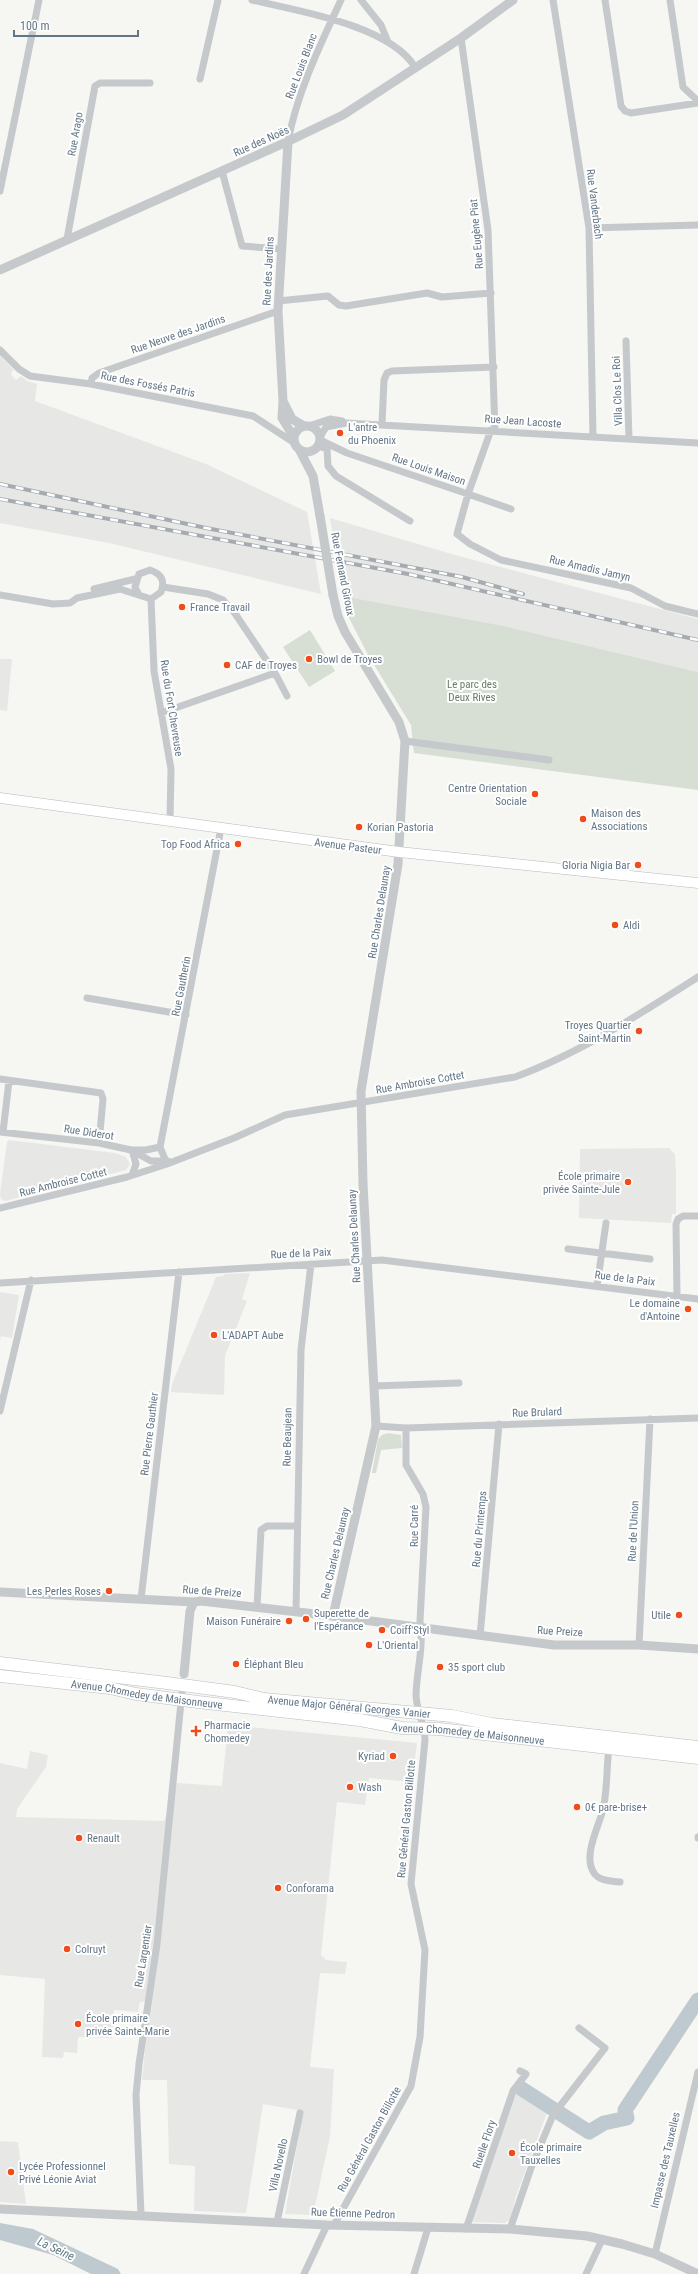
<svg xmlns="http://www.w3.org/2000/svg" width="698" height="2274" font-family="'Roboto Condensed',sans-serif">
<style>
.built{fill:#e7e8e6}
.green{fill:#d7ded3}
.water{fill:#becacf}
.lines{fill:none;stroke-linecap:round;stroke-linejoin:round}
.river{stroke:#becacf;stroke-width:15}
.secondary-casing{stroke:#b5bbbf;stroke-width:11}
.primary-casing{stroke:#b8bcc0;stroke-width:13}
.minor{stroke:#c5c9cc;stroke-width:7}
.tertiary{stroke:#c5c9cc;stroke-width:9}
.secondary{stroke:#fff;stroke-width:10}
.primary{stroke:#fff;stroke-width:12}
.rail-casing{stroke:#a5abb1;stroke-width:4}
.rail{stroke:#fff;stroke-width:2.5;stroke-dasharray:8;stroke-linecap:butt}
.tertiary-bridge{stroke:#c5c9cc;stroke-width:9}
.poi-dot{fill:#ef4c1a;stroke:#fff;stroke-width:1.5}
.labels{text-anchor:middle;stroke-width:4;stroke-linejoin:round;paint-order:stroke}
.street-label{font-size:11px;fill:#637686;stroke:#fff}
.poi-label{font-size:11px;fill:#637686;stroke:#fff;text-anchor:start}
.park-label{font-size:11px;fill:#687c62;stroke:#fff}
.water-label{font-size:12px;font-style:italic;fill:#5f7983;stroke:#fff}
</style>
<rect width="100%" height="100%" fill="#f6f6f2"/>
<path class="built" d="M0,355L13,369L11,375L16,380L21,376L27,381L37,384L35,401L206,464L307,512L321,594L109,543L0,523Z
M330,518L455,555L698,619V672L504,626L343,596Z
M0,659H12L7,711L0,710Z
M9,1140L115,1153L126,1157L130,1164L126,1170L5,1201L1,1199L0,1194L7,1142Z
M669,1148L675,1154L676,1173V1214H672L671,1223L579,1218L580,1149Z
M250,1273L242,1299L247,1301L225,1356L224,1395L171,1392L172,1384L216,1277L223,1276L224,1274Z
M0,1292L19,1295L12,1338L1,1336L0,1340Z
M228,1725L417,1743L412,1782L369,1778L365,1805L337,1802L321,1955L326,1960L347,1962L345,1974L320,1973L310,2067L334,2069L330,2137L313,2215L285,2214L303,2111L263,2104L246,2213L194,2211L195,2166L169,2164L167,2080H142L150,2001L140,2002L138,2012L114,2010L112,2038L78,2037L77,2053L64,2052L63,2058L42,2057L45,1979L0,1975V1763L27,1769L30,1751L48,1755L46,1767L17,1809L16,1817L164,1821L177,1783L222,1786Z
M519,2090L548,2110L516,2196L510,2220L504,2223L468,2222L514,2093Z
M0,2141L18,2142L26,2204L0,2202Z"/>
<path class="green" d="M343,596L504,626L698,672V790L414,753L411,725L368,655L344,608Z
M310,630L335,671L309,687L283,647Z
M388,1433L401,1435L402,1448L381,1450L376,1473H372L378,1439L382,1435Z"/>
<path class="water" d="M0,2223L33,2229L118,2269L121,2274H91L53,2255L0,2240Z"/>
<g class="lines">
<path class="river" d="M522,2089L589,2132L604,2123L627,2118L625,2110L698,2000"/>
<defs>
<path id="secondary" d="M0,798L399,852L698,883"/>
<g id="primary">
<path id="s1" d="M0,1663L167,1683L235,1692L264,1699L452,1716L492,1724L698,1747"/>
<path id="s2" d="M0,1676L110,1688L136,1694L198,1702L360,1720L402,1728L439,1729L698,1758"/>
</g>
</defs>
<use href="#secondary" class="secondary-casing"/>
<use href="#primary" class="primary-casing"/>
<path class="minor" d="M252,0C298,11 389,25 415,67
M361,0L381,25L388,42
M553,0L589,228L593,437
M605,0L621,106L625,111L631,113L698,103
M670,0L683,87L698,101
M461,38L488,230L495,430
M200,79L218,0
M288,142C296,95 321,43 341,0
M222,171L242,246L281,249
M0,191L39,0
M589,228L698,225
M67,239L95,86L100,83H150
M278,301L328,296L339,305L346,306L427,293L442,297L491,293
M626,341L629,439
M0,350L19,369L30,376L91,384L253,416L293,442
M91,384L92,378L99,373L278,311
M382,424L384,380L387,373L392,371L494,367
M309,426L330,419L342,421
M320,437L326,427L346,423L698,443
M320,440L347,453L468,494L491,430
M318,446L327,449L328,466L336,476L410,521
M511,509L468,494L457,534L470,544L501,560L631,588L665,606L698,614
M163,587L208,594L223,600L234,612L275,673L287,696
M94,589L135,579
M0,595L53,604L70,603L77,598L120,589L151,599L161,592C165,581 162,574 150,570L139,574L135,587L138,593
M151,599L154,671L171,769L170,821
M161,713L275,673
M405,741L549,760
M87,998L186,1015
M0,1079L101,1093L103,1099L99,1143
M0,1132L99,1143L131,1150L151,1161H168
M3,1132L9,1081
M132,1150H146L160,1147
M167,1164L160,1147L221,828
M132,1175L136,1164L132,1150
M0,1208L127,1177L167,1164L234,1138L285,1115L515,1077C580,1053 640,1014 698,977
M568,1249L650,1259
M0,1283L382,1260L698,1299
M597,1286L606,1223
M677,1295L676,1224L678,1219L683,1216H698
M374,1386L459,1383
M0,1411L31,1280
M376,1426L406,1428L698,1418
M141,1599L179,1272
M257,1607L261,1530L267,1526H297
M296,1611L301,1350L311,1264
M480,1636L499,1424
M639,1645L650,1419
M609,1748C606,1769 608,1793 602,1813C597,1830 583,1857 594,1873C599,1881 611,1881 620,1882
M698,1838V1837
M141,2215L136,2095L139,2064L157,1944L183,1682
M277,2222L300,2113
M334,2225L411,2086L420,2037L425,1950L411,1884L425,1740C425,1724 416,1710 416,1694C417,1669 424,1646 420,1621L426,1507L423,1494L406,1465V1428
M466,2229L513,2091L526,2074L520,2071
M510,2229L531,2168L553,2115L605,2048L579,2028
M655,2254L698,2072
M304,2274L327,2225
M414,2274L428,2228
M586,2274L602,2240"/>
<path class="tertiary" d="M288,142L278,311L283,401L282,418L293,436
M0,270L291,140L343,115L461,38L513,0
M284,403L292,419L304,426
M294 439a13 13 0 1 1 26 0a13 13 0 1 1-26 0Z
M300,451L313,476L320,516
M0,1592L194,1602L201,1601L333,1616L554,1645H639L698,1649
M333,1616L376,1426L363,1184L361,1091L398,864L405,741L399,722L345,632L338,616L333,595
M184,1674L190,1611L194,1602
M0,2209L327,2225L510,2229L587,2236L622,2244L655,2254L698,2274"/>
<use href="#secondary" class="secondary"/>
<use href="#primary" class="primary"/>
<defs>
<path id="rail" d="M0,484L206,528L462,577L523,594
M0,499L408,574L698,640"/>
</defs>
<use href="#rail" class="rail-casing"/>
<use href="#rail" class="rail"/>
<path class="tertiary-bridge" d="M320,516L333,595"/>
</g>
<g class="poi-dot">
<circle cx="340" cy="433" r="4"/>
<circle cx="182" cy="607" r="4"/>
<circle cx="309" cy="659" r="4"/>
<circle cx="227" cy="665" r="4"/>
<circle cx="535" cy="794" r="4"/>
<circle cx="583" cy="819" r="4"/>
<circle cx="359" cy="827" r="4"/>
<circle cx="238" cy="844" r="4"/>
<circle cx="638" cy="865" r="4"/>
<circle cx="615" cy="925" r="4"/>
<circle cx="639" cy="1031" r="4"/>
<circle cx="628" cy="1182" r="4"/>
<circle cx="688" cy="1309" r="4"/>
<circle cx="214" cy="1335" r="4"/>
<circle cx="109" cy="1591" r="4"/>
<circle cx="679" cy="1615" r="4"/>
<circle cx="306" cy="1619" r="4"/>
<circle cx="289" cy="1621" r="4"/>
<circle cx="382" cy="1630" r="4"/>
<circle cx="369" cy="1645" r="4"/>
<circle cx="236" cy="1664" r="4"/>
<circle cx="440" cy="1667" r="4"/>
<path d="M194 1725h4v4h4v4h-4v4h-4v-4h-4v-4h4z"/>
<circle cx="393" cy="1756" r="4"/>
<circle cx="350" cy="1787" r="4"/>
<circle cx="577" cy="1807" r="4"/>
<circle cx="79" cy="1838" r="4"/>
<circle cx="278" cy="1888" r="4"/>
<circle cx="67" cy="1949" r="4"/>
<circle cx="78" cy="2024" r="4"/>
<circle cx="512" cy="2153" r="4"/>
<circle cx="11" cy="2172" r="4"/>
</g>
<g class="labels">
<g class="street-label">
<text transform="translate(301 66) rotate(-69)" y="4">Rue Louis Blanc</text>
<text transform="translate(75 134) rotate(-80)" y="4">Rue Arago</text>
<text transform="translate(261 141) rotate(-24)" y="4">Rue des Noës</text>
<text transform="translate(595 204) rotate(83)" y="4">Rue Vanderbach</text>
<text transform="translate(476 234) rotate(-95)" y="4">Rue Eugène Piat</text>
<text transform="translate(268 271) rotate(-87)" y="4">Rue des Jardins</text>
<text transform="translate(178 334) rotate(-19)" y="4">Rue Neuve des Jardins</text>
<text transform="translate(148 384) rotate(11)" y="4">Rue des Fossés Patris</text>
<text transform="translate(617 391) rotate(-92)" y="4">Villa Clos Le Roi</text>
<text transform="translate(523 421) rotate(4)" y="4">Rue Jean Lacoste</text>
<text transform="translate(429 469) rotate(19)" y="4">Rue Louis Maison</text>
<text transform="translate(590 568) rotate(13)" y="4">Rue Amadis Jamyn</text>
<text transform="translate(343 574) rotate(79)" y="4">Rue Fernand Giroux</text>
<text transform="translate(172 708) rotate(81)" y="4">Rue du Fort Chevreuse</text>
<text transform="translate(348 846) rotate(7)" y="4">Avenue Pasteur</text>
<text transform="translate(379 912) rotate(-81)" y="4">Rue Charles Delaunay</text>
<text transform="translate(181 986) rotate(-79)" y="4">Rue Gautherin</text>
<text transform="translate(420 1082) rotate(-10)" y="4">Rue Ambroise Cottet</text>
<text transform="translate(89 1132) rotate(9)" y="4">Rue Diderot</text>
<text transform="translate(63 1182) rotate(-14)" y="4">Rue Ambroise Cottet</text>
<text transform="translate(354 1236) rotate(-93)" y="4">Rue Charles Delaunay</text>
<text transform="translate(301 1253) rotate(-3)" y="4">Rue de la Paix</text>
<text transform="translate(625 1278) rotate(7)" y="4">Rue de la Paix</text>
<text transform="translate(537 1412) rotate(-2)" y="4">Rue Brulard</text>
<text transform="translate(149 1434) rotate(-83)" y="4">Rue Pierre Gauthier</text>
<text transform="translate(287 1437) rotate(-89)" y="4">Rue Beaujean</text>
<text transform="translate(414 1526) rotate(-90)" y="4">Rue Carré</text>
<text transform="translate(479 1529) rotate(-85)" y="4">Rue du Printemps</text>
<text transform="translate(633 1531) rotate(-87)" y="4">Rue de l'Union</text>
<text transform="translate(335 1553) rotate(-77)" y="4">Rue Charles Delaunay</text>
<text transform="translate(212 1591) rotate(4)" y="4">Rue de Preize</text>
<text transform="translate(560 1631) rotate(3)" y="4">Rue Preize</text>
<text dy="4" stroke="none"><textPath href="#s2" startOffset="148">Avenue Chomedey de Maisonneuve</textPath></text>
<text dy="4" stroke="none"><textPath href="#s1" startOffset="352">Avenue Major Général Georges Vanier</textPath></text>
<text dy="4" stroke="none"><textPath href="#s2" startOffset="472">Avenue Chomedey de Maisonneuve</textPath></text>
<text transform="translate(406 1819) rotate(-85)" y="4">Rue Général Gaston Billotte</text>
<text transform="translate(143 1956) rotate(-81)" y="4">Rue Largentier</text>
<text transform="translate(369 2139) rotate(-61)" y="4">Rue Général Gaston Billotte</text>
<text transform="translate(484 2144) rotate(-71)" y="4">Ruelle Flory</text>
<text transform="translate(665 2160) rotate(-77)" y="4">Impasse des Tauxelles</text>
<text transform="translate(278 2165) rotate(-78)" y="4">Villa Novello</text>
<text transform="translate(353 2213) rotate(2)" y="4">Rue Étienne Pedron</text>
</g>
<g class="poi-label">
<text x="348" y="431">L'antre<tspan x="348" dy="13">du Phoenix</tspan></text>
<text x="190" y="611">France Travail</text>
<text x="317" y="663">Bowl de Troyes</text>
<text x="235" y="669">CAF de Troyes</text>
<text x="527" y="792" text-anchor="end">Centre Orientation<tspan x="527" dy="13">Sociale</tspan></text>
<text x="591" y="817">Maison des<tspan x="591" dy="13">Associations</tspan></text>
<text x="367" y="831">Korian Pastoria</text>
<text x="230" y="848" text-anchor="end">Top Food Africa</text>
<text x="630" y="869" text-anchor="end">Gloria Nigia Bar</text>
<text x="623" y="929">Aldi</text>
<text x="631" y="1029" text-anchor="end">Troyes Quartier<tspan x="631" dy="13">Saint-Martin</tspan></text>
<text x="620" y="1180" text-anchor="end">École primaire<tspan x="620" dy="13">privée Sainte-Jule</tspan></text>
<text x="680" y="1307" text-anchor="end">Le domaine<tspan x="680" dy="13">d'Antoine</tspan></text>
<text x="222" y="1339">L'ADAPT Aube</text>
<text x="101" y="1595" text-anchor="end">Les Perles Roses</text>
<text x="314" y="1617">Superette de<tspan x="314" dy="13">l'Espérance</tspan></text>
<text x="671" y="1619" text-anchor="end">Utile</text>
<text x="281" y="1625" text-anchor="end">Maison Funéraire</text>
<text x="390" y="1634">Coiff'Styl</text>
<text x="377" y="1649">L'Oriental</text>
<text x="244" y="1668">Éléphant Bleu</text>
<text x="448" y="1671">35 sport club</text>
<text x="204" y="1729">Pharmacie<tspan x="204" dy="13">Chomedey</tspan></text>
<text x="385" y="1760" text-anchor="end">Kyriad</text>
<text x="358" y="1791">Wash</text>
<text x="585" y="1811">0€ pare-brise+</text>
<text x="87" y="1842">Renault</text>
<text x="286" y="1892">Conforama</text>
<text x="75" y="1953">Colruyt</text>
<text x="86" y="2022">École primaire<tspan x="86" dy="13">privée Sainte-Marie</tspan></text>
<text x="520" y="2151">École primaire<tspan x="520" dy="13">Tauxelles</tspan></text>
<text x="19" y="2170">Lycée Professionnel<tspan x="19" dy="13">Privé Léonie Aviat</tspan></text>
</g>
<g class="park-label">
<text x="472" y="688">Le parc des<tspan x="472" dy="13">Deux Rives</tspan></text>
</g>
<g class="water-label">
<text transform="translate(56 2249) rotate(25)" y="4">La Seine</text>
</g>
</g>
<path d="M14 30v6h124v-6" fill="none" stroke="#637686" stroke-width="2"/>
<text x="20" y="30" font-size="12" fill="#637686" stroke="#ffffff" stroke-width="3" paint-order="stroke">100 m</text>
</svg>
